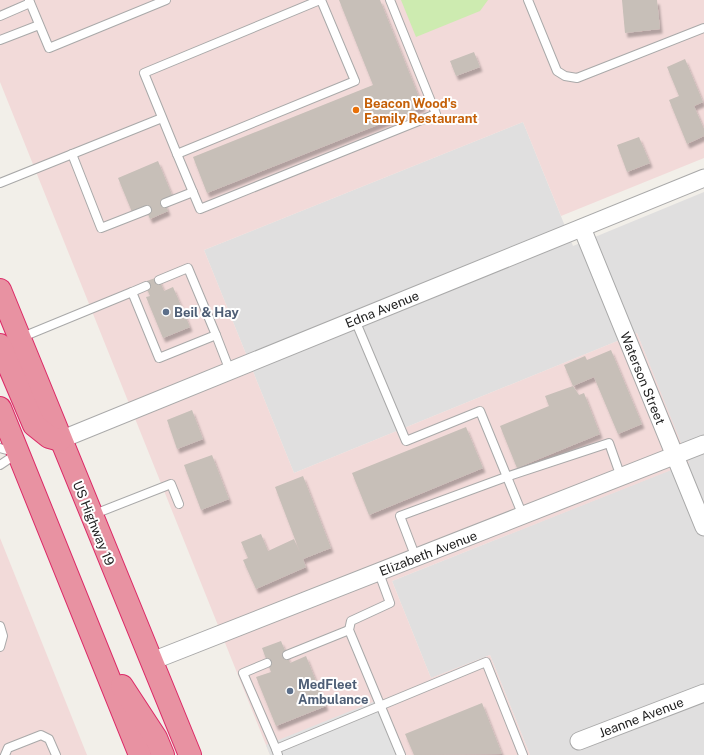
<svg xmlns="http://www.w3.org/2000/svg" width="704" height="755" font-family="'Public Sans',sans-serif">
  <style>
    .residential { fill: #e0dfdf }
    .commercial { fill: #f2dad9 }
    .grass { fill: #cdebb0 }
    .parking { fill: #e2e2e2 }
    .building { fill: #c7bfb8; filter: url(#shadow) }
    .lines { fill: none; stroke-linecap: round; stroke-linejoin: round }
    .lane-casing { stroke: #a9a9a9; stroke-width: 10 }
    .street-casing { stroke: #a9a9a9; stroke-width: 19 }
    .highway-casing { stroke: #dc2a67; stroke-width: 24 }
    .lane { stroke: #fff; stroke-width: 8 }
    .street { stroke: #fff; stroke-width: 17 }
    .highway { stroke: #e892a2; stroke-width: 22 }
    .food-dot { fill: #e8710a; stroke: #fff; stroke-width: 1.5 }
    .service-dot { fill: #5c6f8a; stroke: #fff; stroke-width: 1.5 }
    .labels { text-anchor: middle; stroke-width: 4; stroke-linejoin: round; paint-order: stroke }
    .food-label { font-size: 13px; font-weight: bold; fill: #c56008; stroke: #fff; text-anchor: start }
    .street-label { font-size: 13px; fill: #222; stroke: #fff }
    .service-label { font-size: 13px; font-weight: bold; fill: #4e5e75; stroke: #fff; text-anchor: start }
  </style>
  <defs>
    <filter id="shadow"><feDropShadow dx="2.5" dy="4.5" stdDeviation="1" flood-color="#0004"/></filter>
  </defs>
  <rect width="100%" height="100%" fill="#f2efe9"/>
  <polygon class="residential" points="523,122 573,246 704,192 704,755 530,755 490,655 431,678 392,581 688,463 637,333 294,473 204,250"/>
  <g class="commercial">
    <polygon points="0,0 704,0 704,158 561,216 523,122 204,250 294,473 637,333 689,463 392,581 431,678 490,655 530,755 270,755 0,82"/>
    <polygon points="0,538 87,755 0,755"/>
  </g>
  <polygon class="grass" points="401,0 488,0 480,11 416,37"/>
  <polygon class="parking" points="378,700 401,755 270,755 266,745"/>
  <g class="building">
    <polygon points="339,0 380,0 423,107 207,193 193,157 373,85"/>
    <polygon points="622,0 657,0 660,29 625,33"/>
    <polygon points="474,52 480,67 456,76 450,61"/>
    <polygon points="685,59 703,102 694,106 704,129 704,136 687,144 669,100 679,96 667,67"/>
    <polygon points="639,137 650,163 627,172 617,145"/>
    <polygon points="158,161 172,195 163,199 168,211 150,219 145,207 132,212 118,178"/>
    <polygon points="158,277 164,291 173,287 190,327 163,338 146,297 150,296 144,282"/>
    <polygon points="611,350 642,424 618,434 594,377 573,386 564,365 585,356 587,360"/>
    <polygon points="573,386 579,395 584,393 600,434 517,468 500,426 549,406 545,396"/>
    <polygon points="192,410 203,439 177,449 167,420"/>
    <polygon points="466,427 483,468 369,515 352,473"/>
    <polygon points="212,455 229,499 201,510 184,465"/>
    <polygon points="303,476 331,548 303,559 306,567 256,589 243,560 248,558 241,542 261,534 268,551 294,539 301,555 275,487"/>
    <polygon points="281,641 290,663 306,656 326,706 276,726 256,677 271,672 262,648"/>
    <polygon points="482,703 502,754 414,755 405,734"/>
  </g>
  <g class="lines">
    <g class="lane-casing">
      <g id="lane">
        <polyline points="29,0 49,48 166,0"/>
        <polyline points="320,0 144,73 177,154 355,81 321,0"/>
        <polyline points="528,0 557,71 565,76 577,78 704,28"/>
        <polyline points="0,16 30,3"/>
        <polyline points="0,40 39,25"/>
        <polyline points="72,154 101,228 147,210"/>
        <polyline points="177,154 200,209 436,114 390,0"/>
        <polyline points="0,183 162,118"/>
        <polyline points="165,203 193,192"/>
        <polyline points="132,292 146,286"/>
        <polyline points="355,320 406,441 480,411 523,516"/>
        <polyline points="216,335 230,371"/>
        <polyline points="20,338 132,292 159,358 216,335 188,268 159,280"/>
        <polyline points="0,448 18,453 0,465"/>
        <polyline points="92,515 171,484 179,504"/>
        <polyline points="416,558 400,516 506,477 609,443 621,477"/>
        <polyline points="379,573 390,603 351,621 349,630 401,755"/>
        <polyline points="0,626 3,636 0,647"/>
        <polyline points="287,655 349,630"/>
        <polyline points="267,663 243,673 276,749"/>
        <polyline points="5,755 8,748 41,735 49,739 56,755"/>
        <polyline points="278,755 276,749 486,662 523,755"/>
      </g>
    </g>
    <g class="street-casing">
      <g id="street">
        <polyline points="582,228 704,527"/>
        <polyline points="60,440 704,178"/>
        <polyline points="152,661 704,444"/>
        <polyline points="579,741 704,693"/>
      </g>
    </g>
    <g class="highway-casing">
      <g id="highway">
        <polyline points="0,290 190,755"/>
        <polyline points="0,345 34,425 49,437 60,440"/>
        <polyline points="0,408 140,755"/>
        <polyline points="122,686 156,738 163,755"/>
      </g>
    </g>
    <use href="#lane" class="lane"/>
    <use href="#street" class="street"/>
    <use href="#highway" class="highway"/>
  </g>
  <circle class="food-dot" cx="356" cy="110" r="4"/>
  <g class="service-dot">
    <circle cx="166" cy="312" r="4"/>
    <circle cx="290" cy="691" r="4"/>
  </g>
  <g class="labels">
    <g class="food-label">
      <text x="364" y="108">Beacon Wood's<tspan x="364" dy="15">Family Restaurant</tspan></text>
    </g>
    <g class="street-label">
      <text transform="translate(382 309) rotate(-22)" y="5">Edna Avenue</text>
      <text transform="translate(643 378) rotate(68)" y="5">Waterson Street</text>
      <text transform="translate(94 523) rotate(68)" y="5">US Highway 19</text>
      <text transform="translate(428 553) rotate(-21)" y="5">Elizabeth Avenue</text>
      <text transform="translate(641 717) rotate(-21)" y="5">Jeanne Avenue</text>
    </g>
    <g class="service-label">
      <text x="174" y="317">Beil &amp; Hay</text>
      <text x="298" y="689">MedFleet<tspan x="298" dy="15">Ambulance</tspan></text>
    </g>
  </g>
</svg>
